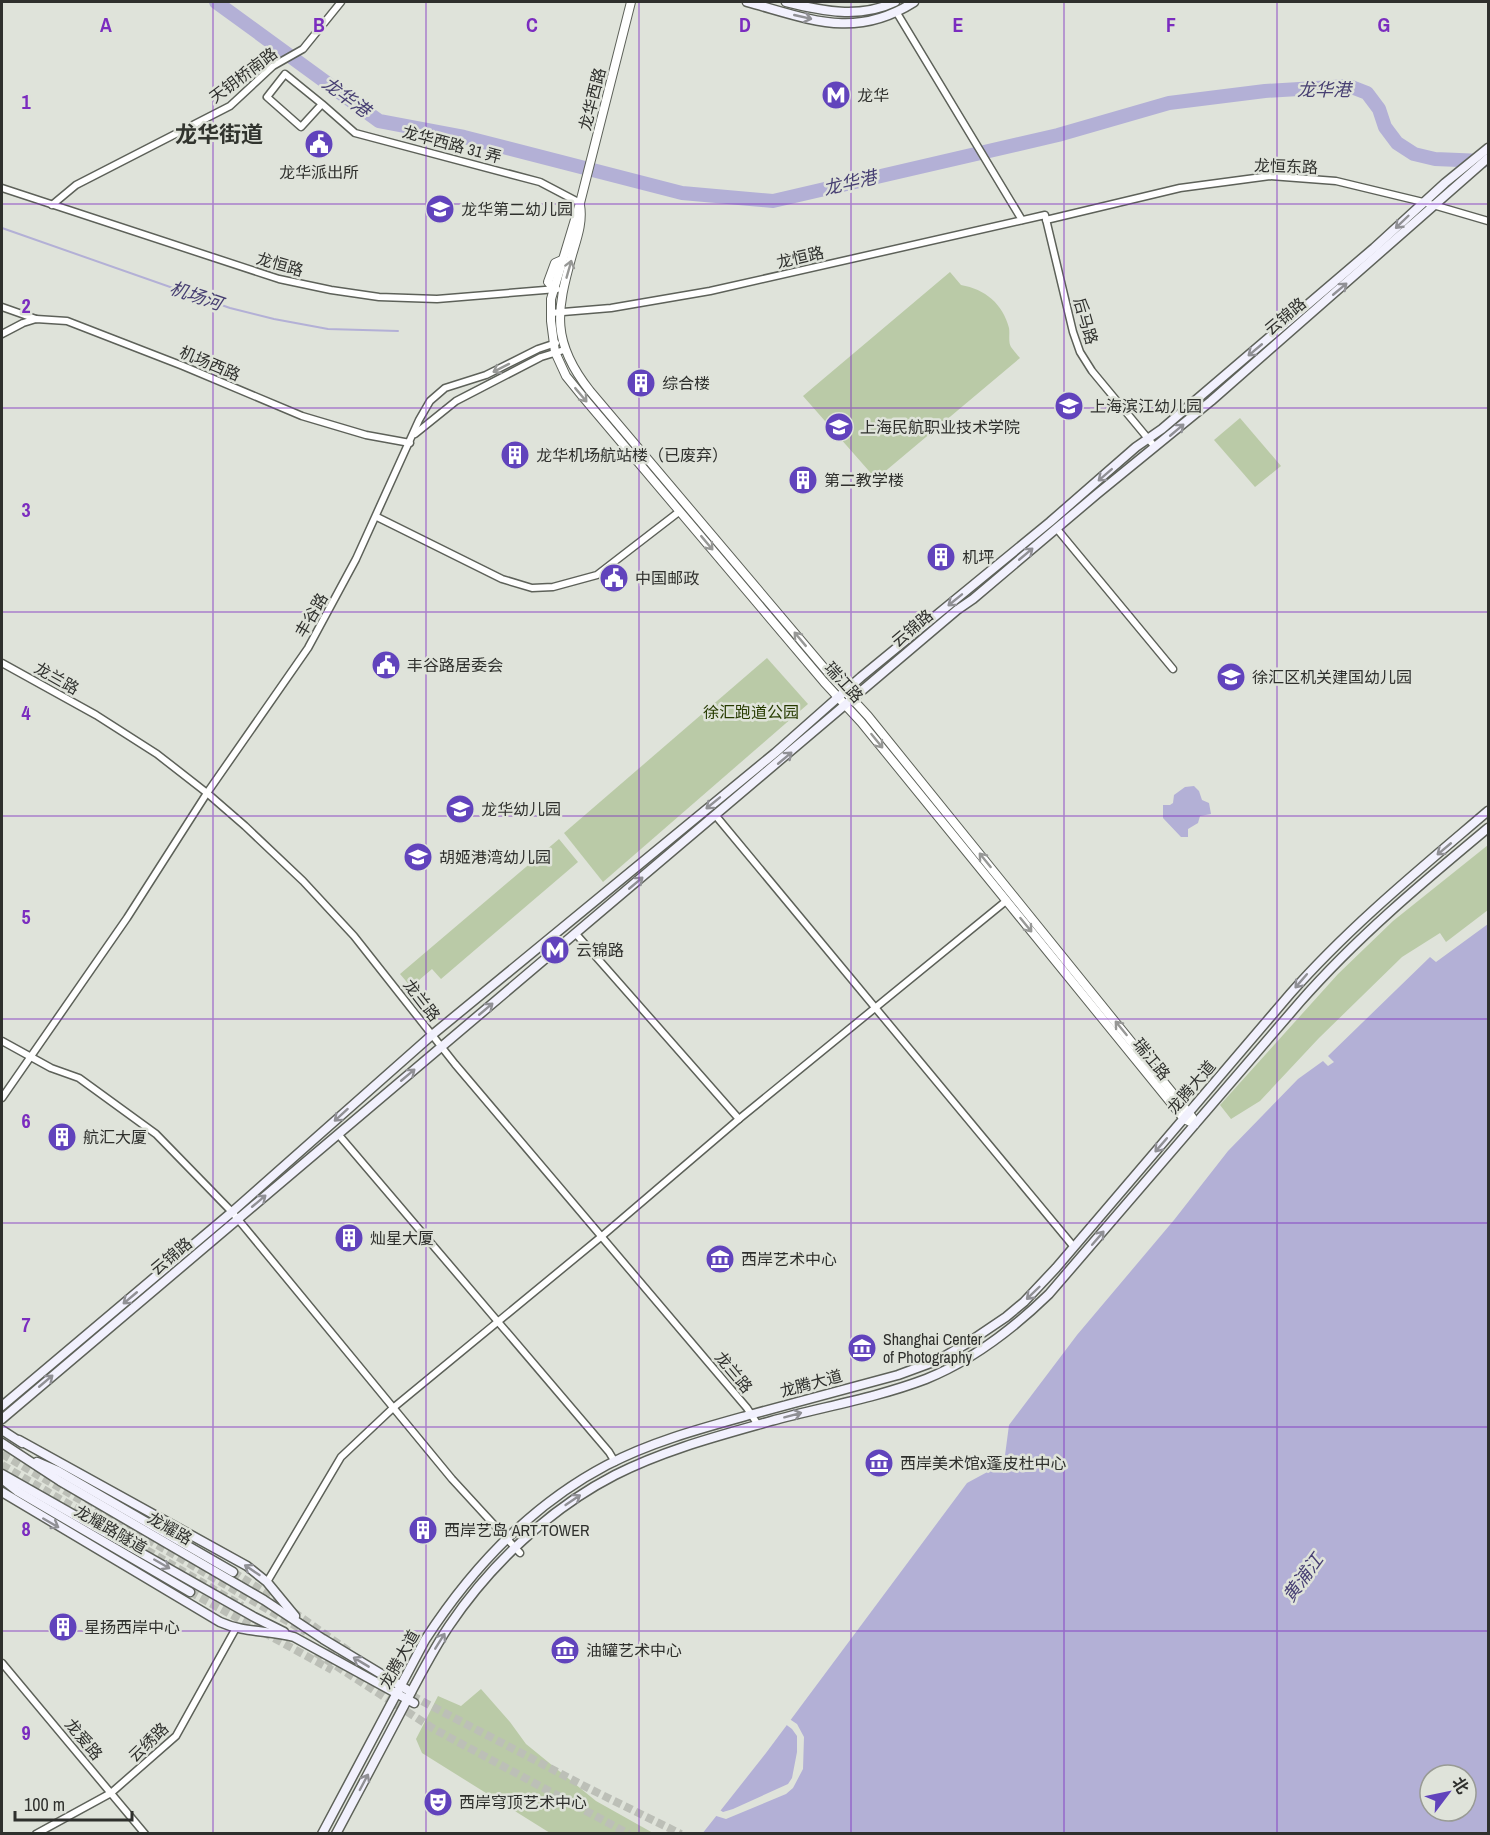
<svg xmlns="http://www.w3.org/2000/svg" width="1490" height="1835" font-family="'Archivo Narrow','Noto Sans SC',sans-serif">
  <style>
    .green { fill: #bacaa7 }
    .water { fill: #b3b0d6; fill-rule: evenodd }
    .pier { fill: #dfe3da }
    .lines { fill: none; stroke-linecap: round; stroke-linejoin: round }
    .stream { stroke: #b3b0d6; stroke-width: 2 }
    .river { stroke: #b3b0d6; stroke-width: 14 }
    .secondary-tunnel { stroke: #bcbfb7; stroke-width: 8; stroke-dasharray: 8 4; stroke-linecap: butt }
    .minor-casing { stroke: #5d6159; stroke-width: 9 }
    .tertiary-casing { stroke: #5d6159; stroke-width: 10 }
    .secondary-casing { stroke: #5d6159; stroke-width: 11 }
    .minor { stroke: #fff; stroke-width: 6 }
    .tertiary { stroke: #fff; stroke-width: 8 }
    .secondary { stroke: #f2f1fd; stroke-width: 8 }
    .oneway { stroke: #909095 }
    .oneway2 { stroke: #979896 }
    .grid { fill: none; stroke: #7b2cbf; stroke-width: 1.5; stroke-opacity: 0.55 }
    .labels { text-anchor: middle; stroke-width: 5; stroke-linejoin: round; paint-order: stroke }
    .street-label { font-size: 16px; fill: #2f302d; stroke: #dfe3da }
    .poi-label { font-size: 16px; fill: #2f302d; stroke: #dfe3da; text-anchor: start }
    .park-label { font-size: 16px; fill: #273b00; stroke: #dfe3da }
    .water-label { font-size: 18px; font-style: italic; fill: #473f72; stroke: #dfe3da }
    .district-label { font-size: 22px; font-weight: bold; fill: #31342e; stroke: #dfe3da }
    .grid-label { font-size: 20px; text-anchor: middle; font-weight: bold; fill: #7b2cbf; stroke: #dfe3da; stroke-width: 5; stroke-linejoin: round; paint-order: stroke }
  </style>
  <rect width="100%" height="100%" fill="#dfe3da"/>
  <g class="green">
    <path d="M950 272 961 285C985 289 1003 304 1009 328 1010 334 1008 342 1011 347 1014 351 1017 355 1020 358L876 479 803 396Z"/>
    <polygon points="1240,418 1281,466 1255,487 1214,440"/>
    <polygon points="767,658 808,704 603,882 564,833"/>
    <polygon points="559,839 578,862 441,979 432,969 411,987 400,974"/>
    <polygon points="1488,845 1488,910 1446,942 1440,933 1402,957 1319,1038 1260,1101 1231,1119 1220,1105 1338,974 1393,921"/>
    <polygon points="481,1689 510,1722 526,1744 596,1801 653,1833 550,1833 422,1753 416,1739 438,1696 461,1706"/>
  </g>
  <g class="water">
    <polygon points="1194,786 1199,791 1202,800 1209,803 1211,814 1200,816 1198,823 1188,829 1188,837 1181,837 1163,818 1163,805 1170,805 1173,803 1174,795 1185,787"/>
    <path d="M1488 924V1833L702 1834 766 1753 967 1483 1004 1463 1009 1425 1077 1335 1174 1220 1228 1151 1298 1079 1323 1061 1328 1066 1334 1062 1328 1056 1430 957 1436 962ZM1430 1775H1466V1811H1430Z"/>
  </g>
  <polygon class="pier" points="788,1718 797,1724 804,1737 803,1769 793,1788 786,1794 726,1819 713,1815 718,1809 723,1812 733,1809 788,1784 792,1778 797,1752 797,1736 792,1729 784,1723"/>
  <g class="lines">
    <polyline class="stream" points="2,228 230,308 274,319 328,329 398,331"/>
    <polyline class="river" points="216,2 379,121 464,137 682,193 773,201 1058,135 1169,103 1265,91 1349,86 1367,93 1379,109 1385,127 1397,143 1414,154 1435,159 1483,161"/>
    <g class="secondary-tunnel">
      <polyline points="2,1454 306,1632"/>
      <polyline points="2,1465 242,1606"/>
      <polyline points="233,1572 271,1596 350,1652"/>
      <polyline points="190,1592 332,1670"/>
      <polyline points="329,1647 376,1677 590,1789 681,1834"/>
      <polyline points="316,1653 434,1729 629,1834"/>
    </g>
    <g class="minor-casing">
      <g id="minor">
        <polyline points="897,13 1022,220"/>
        <polyline points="322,104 285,74 267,97 301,127 322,104 355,133 540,182 580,203"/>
        <polyline points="2,188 279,279 331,290 379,297 437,299 557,289"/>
        <polyline points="52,205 76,185 230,106 273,66 303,49 341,2"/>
        <polyline points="1046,220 1180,188 1270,176 1336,181 1423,202 1488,221"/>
        <polyline points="2,307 36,319"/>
        <polyline points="551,313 611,308 710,291 1045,215 1073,332 1080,352 1092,371 1155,447"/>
        <polyline points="2,334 23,323 36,319 67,321 183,366 302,416 366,435 410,443"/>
        <polyline points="415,434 456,401 541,357 564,350"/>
        <polyline points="377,517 502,579 532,588 553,587 597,575 680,511"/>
        <polyline points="1057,529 1173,669"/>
        <polyline points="2,663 96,715 157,754 207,793 245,826 303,881 354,936 455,1064 747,1408 758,1425"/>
        <polyline points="716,816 1074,1247"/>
        <polyline points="576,934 739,1119"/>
        <polyline points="2,1041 51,1068 79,1078 156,1134 232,1212 452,1479 520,1553"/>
        <polyline points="2,1098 127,918 207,793 308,648 356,559 419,420 430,401 445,388 486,375 538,349 556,343"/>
        <polyline points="338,1134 609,1452 615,1462"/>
        <polyline points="267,1582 341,1457 393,1408 602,1236 739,1119 1006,901"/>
        <polyline points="2,1663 145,1834"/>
        <polyline points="36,1834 111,1793 176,1736 236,1628"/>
      </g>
    </g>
    <g class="tertiary-casing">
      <g id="tertiary">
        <polyline points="631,2 580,203 551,299 551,321 555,352 566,376 583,397 824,682 861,722 1184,1119 1195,1124"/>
        <path d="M580 205C583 222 577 238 572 255 556 312 551 342 590 391L831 676 868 716 1192 1117"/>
        <polyline points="554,289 548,282 555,263 562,260"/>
      </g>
    </g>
    <g class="secondary-casing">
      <g id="secondary">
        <path d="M747 2C810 19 854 40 914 2"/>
        <path d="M786 2C822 11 860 19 895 2"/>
        <polyline points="2,1406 232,1212 432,1035 775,753 861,677 1050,522 1136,447 1162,429 1374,248 1445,183 1488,148"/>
        <polyline points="2,1419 957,610 973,599 1097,494 1211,401 1488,158"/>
        <polyline points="2,1430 22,1443"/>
        <polyline points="19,1440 247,1566 267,1582 295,1616"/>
        <polyline points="2,1443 60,1481 264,1600 323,1639 411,1692"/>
        <polyline points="37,1462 58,1471 233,1572"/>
        <polyline points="2,1474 254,1617 284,1632"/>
        <polyline points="2,1479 17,1491 190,1592"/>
        <path d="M2 1492 220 1622C244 1633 269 1630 294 1637L414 1703"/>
        <path d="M322 1834 425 1640C471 1569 531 1505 607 1465 653 1441 703 1428 753 1414 801 1401 849 1388 898 1375L936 1361 966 1344 1006 1317 1024 1302 1056 1268 1290 994C1350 926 1420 869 1488 811"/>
        <path d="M336 1834C356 1796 376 1759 396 1721 413 1689 429 1656 449 1626 490 1565 549 1509 615 1475 664 1450 718 1436 771 1421 822 1407 876 1398 926 1379 973 1360 1013 1329 1049 1294L1300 1002C1357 937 1422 883 1488 828"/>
      </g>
    </g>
    <use href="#minor" class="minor"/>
    <use href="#tertiary" class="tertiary"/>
    <use href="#secondary" class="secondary"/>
  </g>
  <defs><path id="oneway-shaft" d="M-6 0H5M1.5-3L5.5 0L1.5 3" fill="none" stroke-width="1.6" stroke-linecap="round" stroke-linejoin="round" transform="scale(1.5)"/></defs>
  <g class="oneway">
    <use href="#oneway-shaft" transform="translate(803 17) rotate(13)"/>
    <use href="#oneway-shaft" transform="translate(1402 222) rotate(136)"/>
    <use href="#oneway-shaft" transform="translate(1340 289) rotate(-40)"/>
    <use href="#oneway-shaft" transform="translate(1255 350) rotate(140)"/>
    <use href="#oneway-shaft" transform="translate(1177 430) rotate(-40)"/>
    <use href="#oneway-shaft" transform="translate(1105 475) rotate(139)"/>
    <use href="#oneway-shaft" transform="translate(1026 554) rotate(-40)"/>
    <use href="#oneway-shaft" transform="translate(955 600) rotate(141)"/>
    <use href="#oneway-shaft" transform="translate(785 758) rotate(-40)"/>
    <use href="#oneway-shaft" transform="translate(713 803) rotate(141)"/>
    <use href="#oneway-shaft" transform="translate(1444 849) rotate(140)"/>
    <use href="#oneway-shaft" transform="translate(636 883) rotate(-40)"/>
    <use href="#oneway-shaft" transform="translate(1301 981) rotate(131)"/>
    <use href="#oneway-shaft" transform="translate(486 1009) rotate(-40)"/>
    <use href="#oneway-shaft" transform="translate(408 1075) rotate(-40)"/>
    <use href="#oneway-shaft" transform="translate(341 1115) rotate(138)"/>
    <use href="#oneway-shaft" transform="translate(1161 1145) rotate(131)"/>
    <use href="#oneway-shaft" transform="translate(259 1201) rotate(-40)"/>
    <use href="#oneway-shaft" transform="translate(1098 1238) rotate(-49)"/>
    <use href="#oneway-shaft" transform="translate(1033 1293) rotate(136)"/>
    <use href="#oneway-shaft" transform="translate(130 1298) rotate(140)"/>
    <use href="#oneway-shaft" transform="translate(46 1381) rotate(-40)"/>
    <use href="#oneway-shaft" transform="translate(793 1415) rotate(-15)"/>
    <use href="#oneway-shaft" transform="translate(573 1500) rotate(-34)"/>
    <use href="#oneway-shaft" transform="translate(51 1523) rotate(30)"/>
    <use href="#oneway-shaft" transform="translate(162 1564) rotate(30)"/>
    <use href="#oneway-shaft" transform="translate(252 1570) rotate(-146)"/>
    <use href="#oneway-shaft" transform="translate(440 1641) rotate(-58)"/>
    <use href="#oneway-shaft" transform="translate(361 1662) rotate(-149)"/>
    <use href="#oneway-shaft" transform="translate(364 1782) rotate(-62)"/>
  </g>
  <g class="oneway2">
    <use href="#oneway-shaft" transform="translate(569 269) rotate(-74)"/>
    <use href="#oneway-shaft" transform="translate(501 368) rotate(153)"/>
    <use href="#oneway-shaft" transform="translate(581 395) rotate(50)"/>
    <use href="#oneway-shaft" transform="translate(707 543) rotate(50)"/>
    <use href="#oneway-shaft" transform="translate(800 639) rotate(-130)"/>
    <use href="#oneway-shaft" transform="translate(877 741) rotate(51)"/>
    <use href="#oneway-shaft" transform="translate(985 860) rotate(-129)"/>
    <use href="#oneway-shaft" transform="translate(1026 925) rotate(51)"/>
    <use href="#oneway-shaft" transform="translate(1121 1028) rotate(-129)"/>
  </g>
  <path class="grid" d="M213 2V1834M426 2V1834M639 2V1834M851 2V1834M1064 2V1834M1277 2V1834M2 204H1488M2 408H1488M2 612H1488M2 816H1488M2 1019H1488M2 1223H1488M2 1427H1488M2 1631H1488"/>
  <defs>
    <g id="metro-disc" transform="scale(1.5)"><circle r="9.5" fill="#6143bc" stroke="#dfe3da"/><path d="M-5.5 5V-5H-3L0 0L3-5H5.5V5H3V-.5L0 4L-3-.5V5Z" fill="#fff"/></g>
    <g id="civic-disc" transform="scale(1.5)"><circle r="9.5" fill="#6143bc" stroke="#dfe3da"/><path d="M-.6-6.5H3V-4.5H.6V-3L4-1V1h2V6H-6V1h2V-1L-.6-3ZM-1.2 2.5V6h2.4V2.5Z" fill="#fff"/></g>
    <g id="school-disc" transform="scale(1.5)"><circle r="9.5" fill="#6143bc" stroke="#dfe3da"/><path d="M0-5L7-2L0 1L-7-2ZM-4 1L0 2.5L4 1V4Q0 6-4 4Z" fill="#fff"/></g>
    <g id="building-disc" transform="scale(1.5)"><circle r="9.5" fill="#6143bc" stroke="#dfe3da"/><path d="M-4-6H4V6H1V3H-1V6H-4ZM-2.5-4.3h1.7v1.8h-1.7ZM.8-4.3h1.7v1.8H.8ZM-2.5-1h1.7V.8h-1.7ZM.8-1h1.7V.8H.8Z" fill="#fff"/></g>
    <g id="university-disc" transform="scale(1.5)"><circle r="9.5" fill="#6143bc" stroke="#dfe3da"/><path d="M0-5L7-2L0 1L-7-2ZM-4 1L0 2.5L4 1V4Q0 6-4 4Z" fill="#fff"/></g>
    <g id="museum-disc" transform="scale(1.5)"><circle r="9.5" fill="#6143bc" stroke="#dfe3da"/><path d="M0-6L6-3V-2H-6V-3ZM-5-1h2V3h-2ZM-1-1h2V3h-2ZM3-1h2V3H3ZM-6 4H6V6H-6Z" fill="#fff"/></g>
    <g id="theatre-disc" transform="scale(1.5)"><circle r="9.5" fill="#6143bc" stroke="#dfe3da"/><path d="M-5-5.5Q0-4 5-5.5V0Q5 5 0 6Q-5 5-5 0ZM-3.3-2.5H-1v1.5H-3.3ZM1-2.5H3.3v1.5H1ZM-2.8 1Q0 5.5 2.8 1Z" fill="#fff"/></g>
  </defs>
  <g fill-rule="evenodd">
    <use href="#metro-disc" x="836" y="95"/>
    <use href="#civic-disc" x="319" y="144"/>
    <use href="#school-disc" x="440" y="209"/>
    <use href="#building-disc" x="641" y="383"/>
    <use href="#school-disc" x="1069" y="406"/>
    <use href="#university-disc" x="839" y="427"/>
    <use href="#building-disc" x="515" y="455"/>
    <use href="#building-disc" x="803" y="480"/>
    <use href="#building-disc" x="941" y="557"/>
    <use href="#civic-disc" x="614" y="578"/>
    <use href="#civic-disc" x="386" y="665"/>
    <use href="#school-disc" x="1231" y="677"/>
    <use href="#school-disc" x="460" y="809"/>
    <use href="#school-disc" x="418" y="857"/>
    <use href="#metro-disc" x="555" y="950"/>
    <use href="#building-disc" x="62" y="1137"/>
    <use href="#building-disc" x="349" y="1238"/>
    <use href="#museum-disc" x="720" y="1259"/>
    <use href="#museum-disc" x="862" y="1348"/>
    <use href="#museum-disc" x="879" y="1463"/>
    <use href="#building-disc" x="423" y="1530"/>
    <use href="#building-disc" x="63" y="1627"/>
    <use href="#museum-disc" x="565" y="1650"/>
    <use href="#theatre-disc" x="438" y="1802"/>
  </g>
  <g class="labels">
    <g class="street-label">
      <text transform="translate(243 75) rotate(-37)" y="6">天钥桥南路</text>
      <text transform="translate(592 99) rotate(-76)" y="6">龙华西路</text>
      <text transform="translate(452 144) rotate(15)" y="6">龙华西路 31 弄</text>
      <text transform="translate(1286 166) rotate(2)" y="6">龙恒东路</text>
      <text transform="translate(800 257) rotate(-13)" y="6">龙恒路</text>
      <text transform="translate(280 264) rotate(16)" y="6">龙恒路</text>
      <text transform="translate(1285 316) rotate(-40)" y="6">云锦路</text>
      <text transform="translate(1086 321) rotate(74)" y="6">后马路</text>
      <text transform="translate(210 363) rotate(23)" y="6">机场西路</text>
      <text transform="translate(311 615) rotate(-60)" y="6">丰谷路</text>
      <text transform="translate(912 628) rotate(-40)" y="6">云锦路</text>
      <text transform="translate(57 678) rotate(29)" y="6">龙兰路</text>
      <text transform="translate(844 682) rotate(48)" y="6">瑞江路</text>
      <text transform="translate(422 1000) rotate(52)" y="6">龙兰路</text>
      <text transform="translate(1152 1059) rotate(51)" y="6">瑞江路</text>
      <text transform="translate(1191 1087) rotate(-49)" y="6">龙腾大道</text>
      <text transform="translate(171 1256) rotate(-40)" y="6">云锦路</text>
      <text transform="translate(734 1372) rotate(50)" y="6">龙兰路</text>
      <text transform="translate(811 1383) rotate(-15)" y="6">龙腾大道</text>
      <text transform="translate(170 1528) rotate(30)" y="6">龙耀路</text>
      <text transform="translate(111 1529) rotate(30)" y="6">龙耀路隧道</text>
      <text transform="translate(399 1659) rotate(-61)" y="6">龙腾大道</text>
      <text transform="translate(84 1739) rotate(50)" y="6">龙爱路</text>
      <text transform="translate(148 1742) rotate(-44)" y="6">云绣路</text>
    </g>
    <g class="poi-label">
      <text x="857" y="101">龙华</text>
      <text x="319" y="178" text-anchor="middle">龙华派出所</text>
      <text x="461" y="215">龙华第二幼儿园</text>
      <text x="662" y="389">综合楼</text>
      <text x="1090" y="412">上海滨江幼儿园</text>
      <text x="860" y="433">上海民航职业技术学院</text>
      <text x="536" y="461">龙华机场航站楼（已废弃）</text>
      <text x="824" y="486">第二教学楼</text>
      <text x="962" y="563">机坪</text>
      <text x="635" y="584">中国邮政</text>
      <text x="407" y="671">丰谷路居委会</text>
      <text x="1252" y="683">徐汇区机关建国幼儿园</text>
      <text x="481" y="815">龙华幼儿园</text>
      <text x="439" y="863">胡姬港湾幼儿园</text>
      <text x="576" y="956">云锦路</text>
      <text x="83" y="1143">航汇大厦</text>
      <text x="370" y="1244">灿星大厦</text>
      <text x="741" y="1265">西岸艺术中心</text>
      <text x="883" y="1345">Shanghai Center<tspan x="883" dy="18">of Photography</tspan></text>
      <text x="900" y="1469">西岸美术馆x蓬皮杜中心</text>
      <text x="444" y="1536">西岸艺岛 ART TOWER</text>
      <text x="84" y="1633">星扬西岸中心</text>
      <text x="586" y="1656">油罐艺术中心</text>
      <text x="459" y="1808">西岸穹顶艺术中心</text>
    </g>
    <g class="park-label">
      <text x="751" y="718">徐汇跑道公园</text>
    </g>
    <g class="water-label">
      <text x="1324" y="96">龙华港</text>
      <text transform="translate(346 97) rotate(36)" y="6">龙华港</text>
      <text transform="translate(850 183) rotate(-13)" y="6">龙华港</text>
      <text transform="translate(196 296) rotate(19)" y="6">机场河</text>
      <text transform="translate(1303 1578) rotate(-54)" y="6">黄浦江</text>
    </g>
    <g class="district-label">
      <text x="219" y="142">龙华街道</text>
    </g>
  </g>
  <g class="grid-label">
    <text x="106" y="32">A</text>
    <text x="319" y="32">B</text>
    <text x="532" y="32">C</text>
    <text x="745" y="32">D</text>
    <text x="958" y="32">E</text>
    <text x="1171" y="32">F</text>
    <text x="1384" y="32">G</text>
    <text x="26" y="109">1</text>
    <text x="26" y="313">2</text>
    <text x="26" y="517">3</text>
    <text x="26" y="720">4</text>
    <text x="26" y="924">5</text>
    <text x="26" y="1128">6</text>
    <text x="26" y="1332">7</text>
    <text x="26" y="1536">8</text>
    <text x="26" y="1740">9</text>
  </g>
  <rect width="1490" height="1835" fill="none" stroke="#2f302d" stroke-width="6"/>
  <g transform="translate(1448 1793) rotate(58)"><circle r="28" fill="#dfe3da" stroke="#999b95" stroke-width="1.5"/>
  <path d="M0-4.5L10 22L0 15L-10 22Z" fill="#6143bc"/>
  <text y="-9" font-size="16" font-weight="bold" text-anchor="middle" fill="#2f302d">北</text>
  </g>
  <path d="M15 1811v9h117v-9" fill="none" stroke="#2f302d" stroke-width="3"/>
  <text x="24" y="1811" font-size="18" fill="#2f302d" stroke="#dfe3da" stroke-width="4.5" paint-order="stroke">100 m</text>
</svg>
